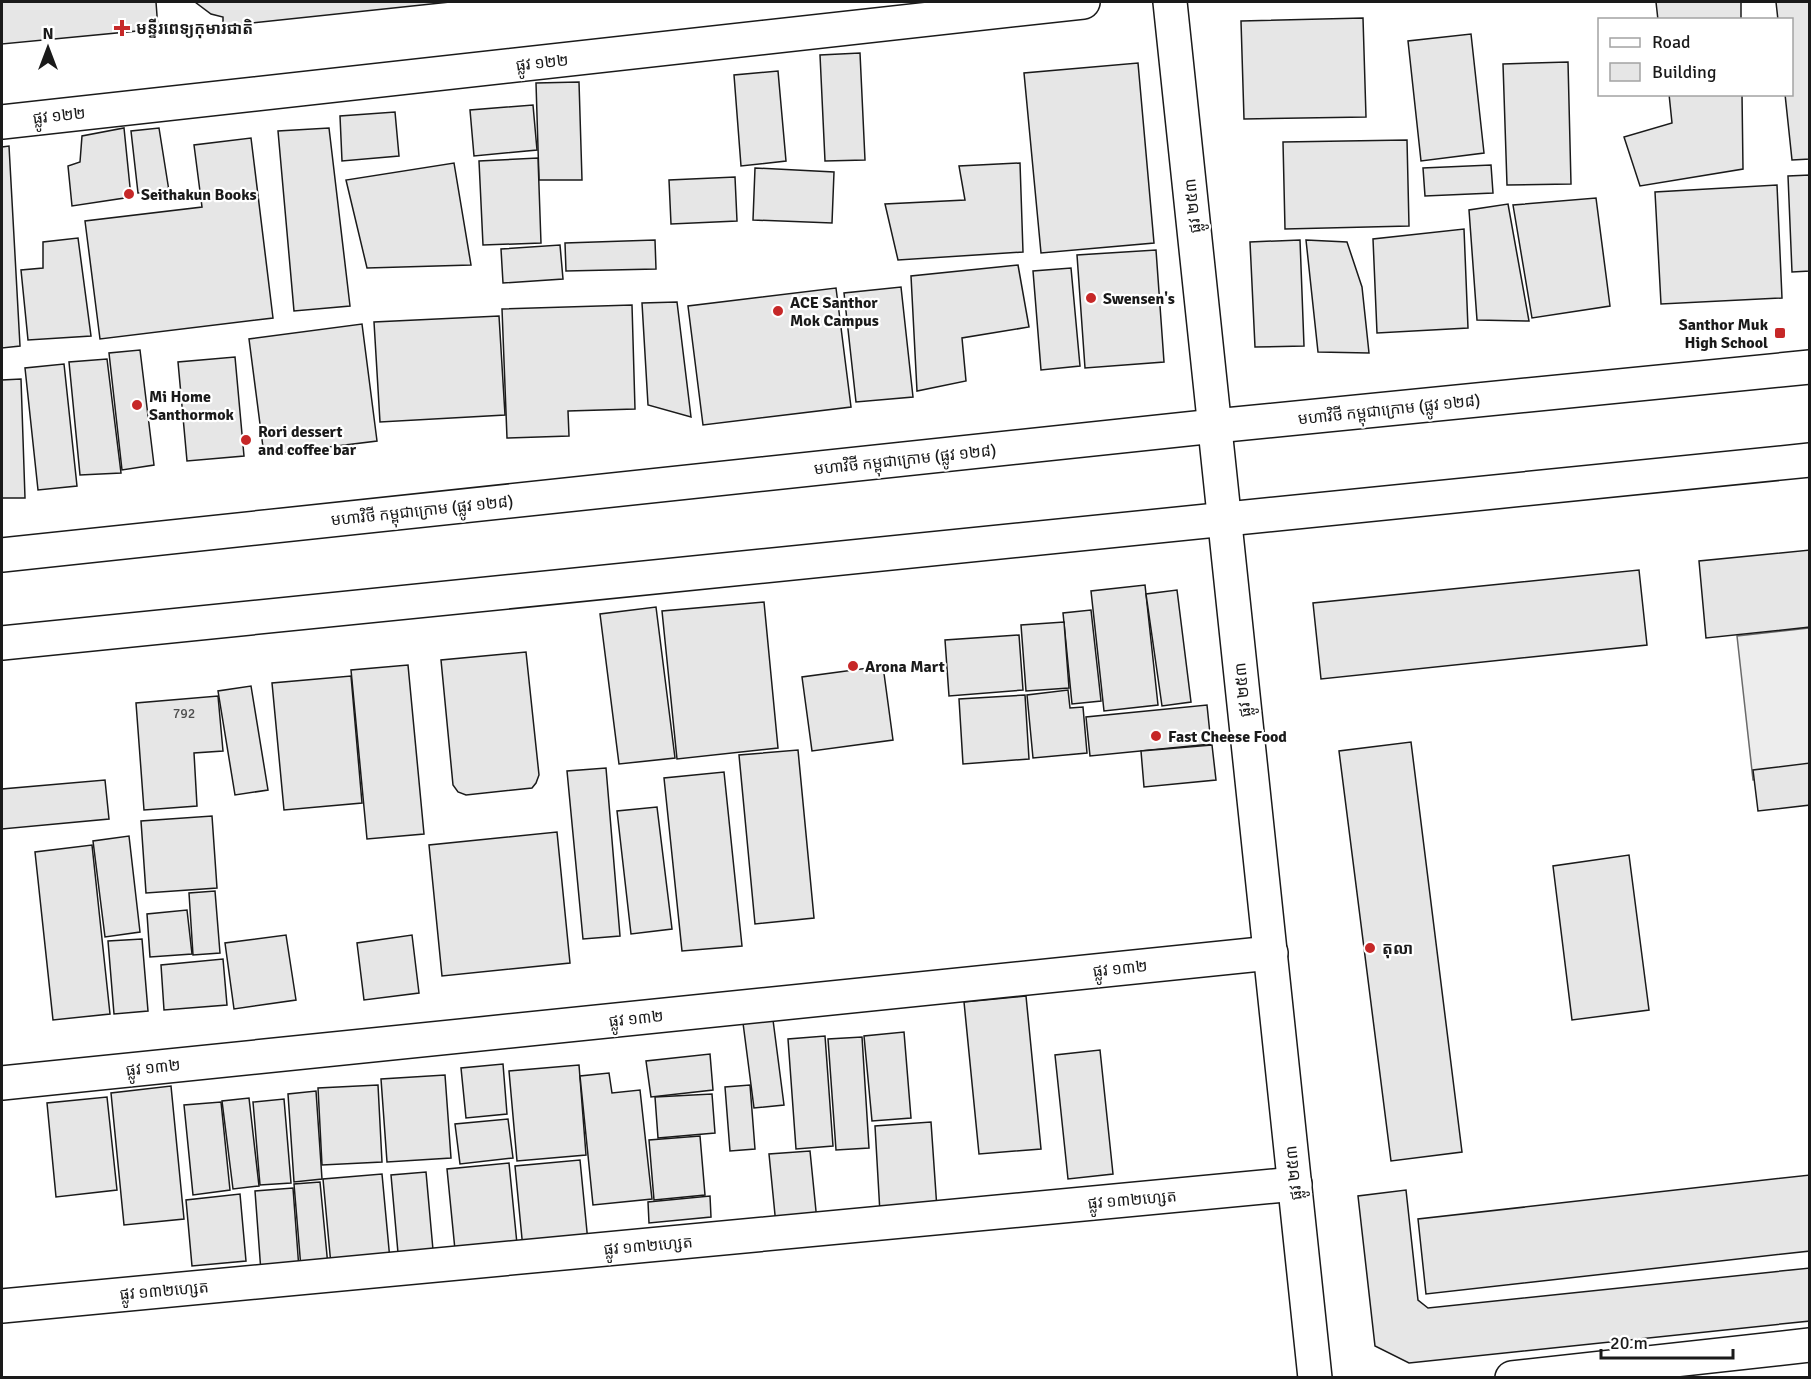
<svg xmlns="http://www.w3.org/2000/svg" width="1811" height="1379" font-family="Signika,'Noto Sans Khmer',sans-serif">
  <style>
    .built { fill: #ededed; stroke: #6a6a6a; stroke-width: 1.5 }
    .building { fill: #e6e6e6; stroke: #1a1a1a; stroke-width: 1.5 }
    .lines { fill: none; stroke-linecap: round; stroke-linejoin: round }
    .street-casing { stroke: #1a1a1a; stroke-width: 36 }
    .secondary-casing { stroke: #1a1a1a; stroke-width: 36 }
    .street { stroke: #fff; stroke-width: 33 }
    .secondary { stroke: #fff; stroke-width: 33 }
    .poi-dot { fill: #c62828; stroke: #fff; stroke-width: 2 }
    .labels { text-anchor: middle; stroke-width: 4.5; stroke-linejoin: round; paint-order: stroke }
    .number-label { font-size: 14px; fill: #4d4d4d }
    .poi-label { font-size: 16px; font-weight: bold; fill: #1a1a1a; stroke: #fff; text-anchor: start }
    .street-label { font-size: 16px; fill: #1a1a1a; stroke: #fff }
  </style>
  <rect width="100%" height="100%" fill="#fff"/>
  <polygon class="built" points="1809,628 1809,774 1753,780 1737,636"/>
  <g class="building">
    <polygon points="2,2 156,2 158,29 2,44"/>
    <polygon points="195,2 450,2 223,26 223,17 211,14"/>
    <polygon points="1656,2 1741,2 1741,20 1658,20"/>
    <polygon points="1776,2 1810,2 1810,159 1792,160 1785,94 1792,94 1792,20 1778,20"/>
    <polygon points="1363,18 1366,117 1244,119 1241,21"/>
    <polygon points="1471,34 1484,153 1421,161 1408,41"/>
    <polygon points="860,53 865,160 825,161 820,55"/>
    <polygon points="1568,62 1571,184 1507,185 1503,64"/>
    <polygon points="1138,63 1154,243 1041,253 1024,73"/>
    <polygon points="778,71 786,161 741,166 734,75"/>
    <polygon points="579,82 582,180 539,180 536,83"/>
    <polygon points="1669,94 1742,94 1743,169 1640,186 1624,137 1672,123"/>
    <polygon points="533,105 537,150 474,156 470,110"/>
    <polygon points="395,112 399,156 342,161 340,116"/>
    <polygon points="124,128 131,197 72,206 68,166 80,162 82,136"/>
    <polygon points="159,128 169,191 138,193 131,131"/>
    <polygon points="329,128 350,306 294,311 278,131"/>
    <polygon points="251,138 273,318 100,339 85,221 202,207 194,145"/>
    <polygon points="1407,140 1409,226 1285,229 1283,142"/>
    <polygon points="9,146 20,346 2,348 2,147"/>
    <polygon points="538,158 541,243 483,245 479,161"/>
    <polygon points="454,163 471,265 367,268 346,180"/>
    <polygon points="1020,163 1023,252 898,260 885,204 965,200 959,166"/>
    <polygon points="1491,165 1493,193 1425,196 1423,168"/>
    <polygon points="755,168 834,172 832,223 753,220"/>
    <polygon points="1810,175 1810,271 1792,272 1788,176"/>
    <polygon points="735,177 737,221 671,224 669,180"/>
    <polygon points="1777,185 1782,298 1661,304 1655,192"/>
    <polygon points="1596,198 1610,306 1532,318 1513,205"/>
    <polygon points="1508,204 1529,321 1477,320 1469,210"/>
    <polygon points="1464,229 1468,328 1377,333 1373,239"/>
    <polygon points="78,238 91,336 28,340 21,270 43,268 43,242"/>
    <polygon points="655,240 656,269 566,271 565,243"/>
    <polygon points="1300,240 1304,346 1255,347 1250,242"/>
    <polygon points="1306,240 1347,242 1362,287 1369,353 1318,352"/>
    <polygon points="560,245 563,279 503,283 501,249"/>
    <polygon points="1156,250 1164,362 1085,368 1077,255"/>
    <polygon points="1018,265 1029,327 962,338 966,381 917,391 911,276"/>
    <polygon points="1071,268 1080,366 1041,370 1033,271"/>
    <polygon points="901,287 913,397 856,402 844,293"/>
    <polygon points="836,288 851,407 703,425 688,306"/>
    <polygon points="677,302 691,417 648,405 642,303"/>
    <polygon points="632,305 635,409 568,411 569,436 507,438 502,309"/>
    <polygon points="499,316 505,415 380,422 374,322"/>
    <polygon points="362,324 377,441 264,455 249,339"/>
    <polygon points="140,350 154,465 122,470 109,353"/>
    <polygon points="235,357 244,456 187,461 178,362"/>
    <polygon points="107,359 121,473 80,475 69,362"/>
    <polygon points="64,364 77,486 38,490 25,368"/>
    <polygon points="21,379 25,498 2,498 2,380"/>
    <polygon points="1810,550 1810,627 1706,638 1699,561"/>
    <polygon points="1639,570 1647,645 1321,679 1313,603"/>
    <polygon points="1145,585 1158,705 1104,711 1091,591"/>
    <polygon points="1177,590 1191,702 1162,706 1146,594"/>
    <polygon points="764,602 778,748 677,759 662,611"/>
    <polygon points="656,607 675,758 619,764 600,614"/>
    <polygon points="1091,610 1101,701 1072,704 1063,613"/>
    <polygon points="1064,622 1069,688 1026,691 1021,625"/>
    <polygon points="1019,635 1023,690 949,696 945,640"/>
    <polygon points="526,652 539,775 536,783 532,788 466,795 458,792 453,785 441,660"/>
    <polygon points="408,665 424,834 367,839 351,670"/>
    <polygon points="883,666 893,740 812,751 802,677"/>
    <polygon points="351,676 362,803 284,810 272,683"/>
    <polygon points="251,686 268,790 235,795 218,691"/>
    <polygon points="1068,690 1070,708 1083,707 1087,753 1033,758 1027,695"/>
    <polygon points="1025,695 1029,759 963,764 959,699"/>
    <polygon points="218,696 223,751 194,753 197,806 144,810 136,703"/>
    <polygon points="1207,705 1211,744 1090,756 1086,717"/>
    <polygon points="1411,742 1462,1152 1391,1161 1339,751"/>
    <polygon points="1212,745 1216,780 1144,787 1141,751"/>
    <polygon points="798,750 814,918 755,924 739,755"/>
    <polygon points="1810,763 1810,805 1758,811 1753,770"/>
    <polygon points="606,768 620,936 583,939 567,771"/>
    <polygon points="724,772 742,946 682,951 664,778"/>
    <polygon points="105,780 109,819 2,829 2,789"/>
    <polygon points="657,807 672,929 631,934 617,811"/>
    <polygon points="212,816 217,888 146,893 141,821"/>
    <polygon points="557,832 570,963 442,976 429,845"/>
    <polygon points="129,836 140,932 105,937 93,841"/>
    <polygon points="92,845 110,1014 53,1020 35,852"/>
    <polygon points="1629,855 1649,1010 1572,1020 1553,866"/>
    <polygon points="215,891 220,953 193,955 189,893"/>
    <polygon points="187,910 192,954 150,957 147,914"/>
    <polygon points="286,935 296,1000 234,1009 225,943"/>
    <polygon points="412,935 419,993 364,1000 357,943"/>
    <polygon points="142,939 148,1011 114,1014 108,941"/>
    <polygon points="223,959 227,1005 164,1010 161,965"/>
    <polygon points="1026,996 1041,1149 979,1154 964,1002"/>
    <polygon points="773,1020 784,1105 754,1108 743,1023"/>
    <polygon points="904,1032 911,1118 872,1121 864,1036"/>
    <polygon points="825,1036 833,1146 796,1149 788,1039"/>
    <polygon points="862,1037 869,1148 836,1150 828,1039"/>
    <polygon points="1100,1050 1113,1174 1068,1179 1055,1055"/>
    <polygon points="710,1054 713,1090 651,1097 646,1061"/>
    <polygon points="503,1064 507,1114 466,1118 461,1068"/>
    <polygon points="579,1065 586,1155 517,1161 509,1071"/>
    <polygon points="609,1073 612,1093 640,1090 652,1199 593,1205 580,1076"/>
    <polygon points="445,1075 451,1158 387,1162 381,1079"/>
    <polygon points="378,1085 382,1162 322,1165 318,1088"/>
    <polygon points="750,1085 755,1149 730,1151 725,1087"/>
    <polygon points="171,1086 184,1219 124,1225 111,1093"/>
    <polygon points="316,1091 322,1179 294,1182 288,1094"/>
    <polygon points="712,1094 715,1133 658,1138 655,1097"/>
    <polygon points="107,1097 117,1190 56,1197 47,1103"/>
    <polygon points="249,1098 259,1186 233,1189 222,1101"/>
    <polygon points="284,1099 291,1183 260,1185 253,1102"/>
    <polygon points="221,1102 230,1190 193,1195 184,1105"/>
    <polygon points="508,1119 513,1158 460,1164 455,1124"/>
    <polygon points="931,1122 937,1209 880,1213 875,1126"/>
    <polygon points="700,1136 705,1195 654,1200 649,1140"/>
    <polygon points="810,1151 817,1221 776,1225 769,1154"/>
    <polygon points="580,1160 588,1242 523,1249 515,1166"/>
    <polygon points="509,1163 518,1254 456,1260 447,1169"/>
    <polygon points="426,1172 434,1261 399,1264 391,1175"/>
    <polygon points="382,1174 390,1260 331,1265 323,1179"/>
    <polygon points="1810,1175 1810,1251 1426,1294 1418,1219"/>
    <polygon points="320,1182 328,1266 301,1268 294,1184"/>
    <polygon points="293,1188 299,1269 261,1272 255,1191"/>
    <polygon points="1406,1190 1418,1300 1428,1308 1810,1268 1810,1321 1409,1363 1375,1346 1358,1196"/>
    <polygon points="240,1194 246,1261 192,1266 186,1200"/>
    <polygon points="710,1196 711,1217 649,1223 648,1202"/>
  </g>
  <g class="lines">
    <g class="street-casing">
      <g id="street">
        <polyline points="1170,2 1315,1378"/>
        <polyline points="2,122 1083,2"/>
        <polyline points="2,1083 1271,953"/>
        <polyline points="2,1306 1295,1184"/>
        <polyline points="1512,1378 1810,1345"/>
      </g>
    </g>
    <g class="secondary-casing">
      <g id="secondary">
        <polyline points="2,555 1215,426 1810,367"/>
        <polyline points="2,643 1810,460"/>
      </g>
    </g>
    <use href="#street" class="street"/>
    <use href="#secondary" class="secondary"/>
  </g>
  <g class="poi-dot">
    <path d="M119 19h6v6h6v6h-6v6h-6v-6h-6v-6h6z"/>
    <circle cx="129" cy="194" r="6"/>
    <circle cx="1091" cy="298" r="6"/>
    <circle cx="778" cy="311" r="6"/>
    <rect x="1774" y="327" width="12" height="12" rx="3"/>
    <circle cx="137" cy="405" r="6"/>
    <circle cx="246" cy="440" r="6"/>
    <circle cx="853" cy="666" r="6"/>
    <circle cx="1156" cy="736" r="6"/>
    <circle cx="1370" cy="948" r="6"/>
  </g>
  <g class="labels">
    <g class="number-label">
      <text x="184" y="718">792</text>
    </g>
    <g class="poi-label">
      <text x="136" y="34">មន្ទីរពេទ្យកុមារជាតិ</text>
      <text x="141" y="200">Seithakun Books</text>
      <text x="1103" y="304">Swensen's</text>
      <text x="790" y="308">ACE Santhor<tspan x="790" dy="18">Mok Campus</tspan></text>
      <text x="1768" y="330" text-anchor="end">Santhor Muk<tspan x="1768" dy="18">High School</tspan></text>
      <text x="149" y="402">Mi Home<tspan x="149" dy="18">Santhormok</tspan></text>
      <text x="258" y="437">Rori dessert<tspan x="258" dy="18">and coffee bar</tspan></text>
      <text x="865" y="672">Arona Mart</text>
      <text x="1168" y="742">Fast Cheese Food</text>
      <text x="1382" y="954">តុលា</text>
    </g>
    <g class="street-label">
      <text transform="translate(542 62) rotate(-6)" y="6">ផ្លូវ ១២២</text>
      <text transform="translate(59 115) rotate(-6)" y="6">ផ្លូវ ១២២</text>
      <text transform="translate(1192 206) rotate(-96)" y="6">ផ្លូវ ២៥៣</text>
      <text transform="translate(1389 409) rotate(-6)" y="6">មហាវិថី កម្ពុជាក្រោម (ផ្លូវ ១២៨)</text>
      <text transform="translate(905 459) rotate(-6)" y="6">មហាវិថី កម្ពុជាក្រោម (ផ្លូវ ១២៨)</text>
      <text transform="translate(422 510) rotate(-6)" y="6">មហាវិថី កម្ពុជាក្រោម (ផ្លូវ ១២៨)</text>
      <text transform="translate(1242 690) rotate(-96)" y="6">ផ្លូវ ២៥៣</text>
      <text transform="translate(1120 968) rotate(-6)" y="6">ផ្លូវ ១៣២</text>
      <text transform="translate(636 1018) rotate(-6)" y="6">ផ្លូវ ១៣២</text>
      <text transform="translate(153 1067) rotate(-6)" y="6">ផ្លូវ ១៣២</text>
      <text transform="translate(1293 1173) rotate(-96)" y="6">ផ្លូវ ២៥៣</text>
      <text transform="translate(1132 1199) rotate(-5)" y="6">ផ្លូវ ១៣២ហ្សេត</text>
      <text transform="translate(648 1245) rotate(-5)" y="6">ផ្លូវ ១៣២ហ្សេត</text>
      <text transform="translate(164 1290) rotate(-5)" y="6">ផ្លូវ ១៣២ហ្សេត</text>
    </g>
  </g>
  <rect width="1811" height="1379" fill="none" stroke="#1a1a1a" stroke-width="6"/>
  <rect x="1598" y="18" width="195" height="78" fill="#ffffff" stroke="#a3a3a3" stroke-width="1.5"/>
  <rect x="1610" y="38" width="30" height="9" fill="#ffffff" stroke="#a3a3a3" stroke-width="1.5"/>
  <text x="1652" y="48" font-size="18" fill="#1a1a1a">Road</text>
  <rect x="1610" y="63" width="30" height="18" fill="#e6e6e6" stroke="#a3a3a3" stroke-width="1.5"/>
  <text x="1652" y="78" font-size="18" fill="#1a1a1a">Building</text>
  <g transform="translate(48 48)" stroke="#ffffff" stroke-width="4.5" paint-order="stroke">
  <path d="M0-4.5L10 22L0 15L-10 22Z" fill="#1a1a1a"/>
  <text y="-9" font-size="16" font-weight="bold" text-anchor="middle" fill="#1a1a1a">N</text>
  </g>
  <path d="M1601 1349v9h132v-9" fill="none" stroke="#1a1a1a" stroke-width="3"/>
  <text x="1610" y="1349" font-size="18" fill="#1a1a1a" stroke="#ffffff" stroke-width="4.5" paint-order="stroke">20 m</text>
</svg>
